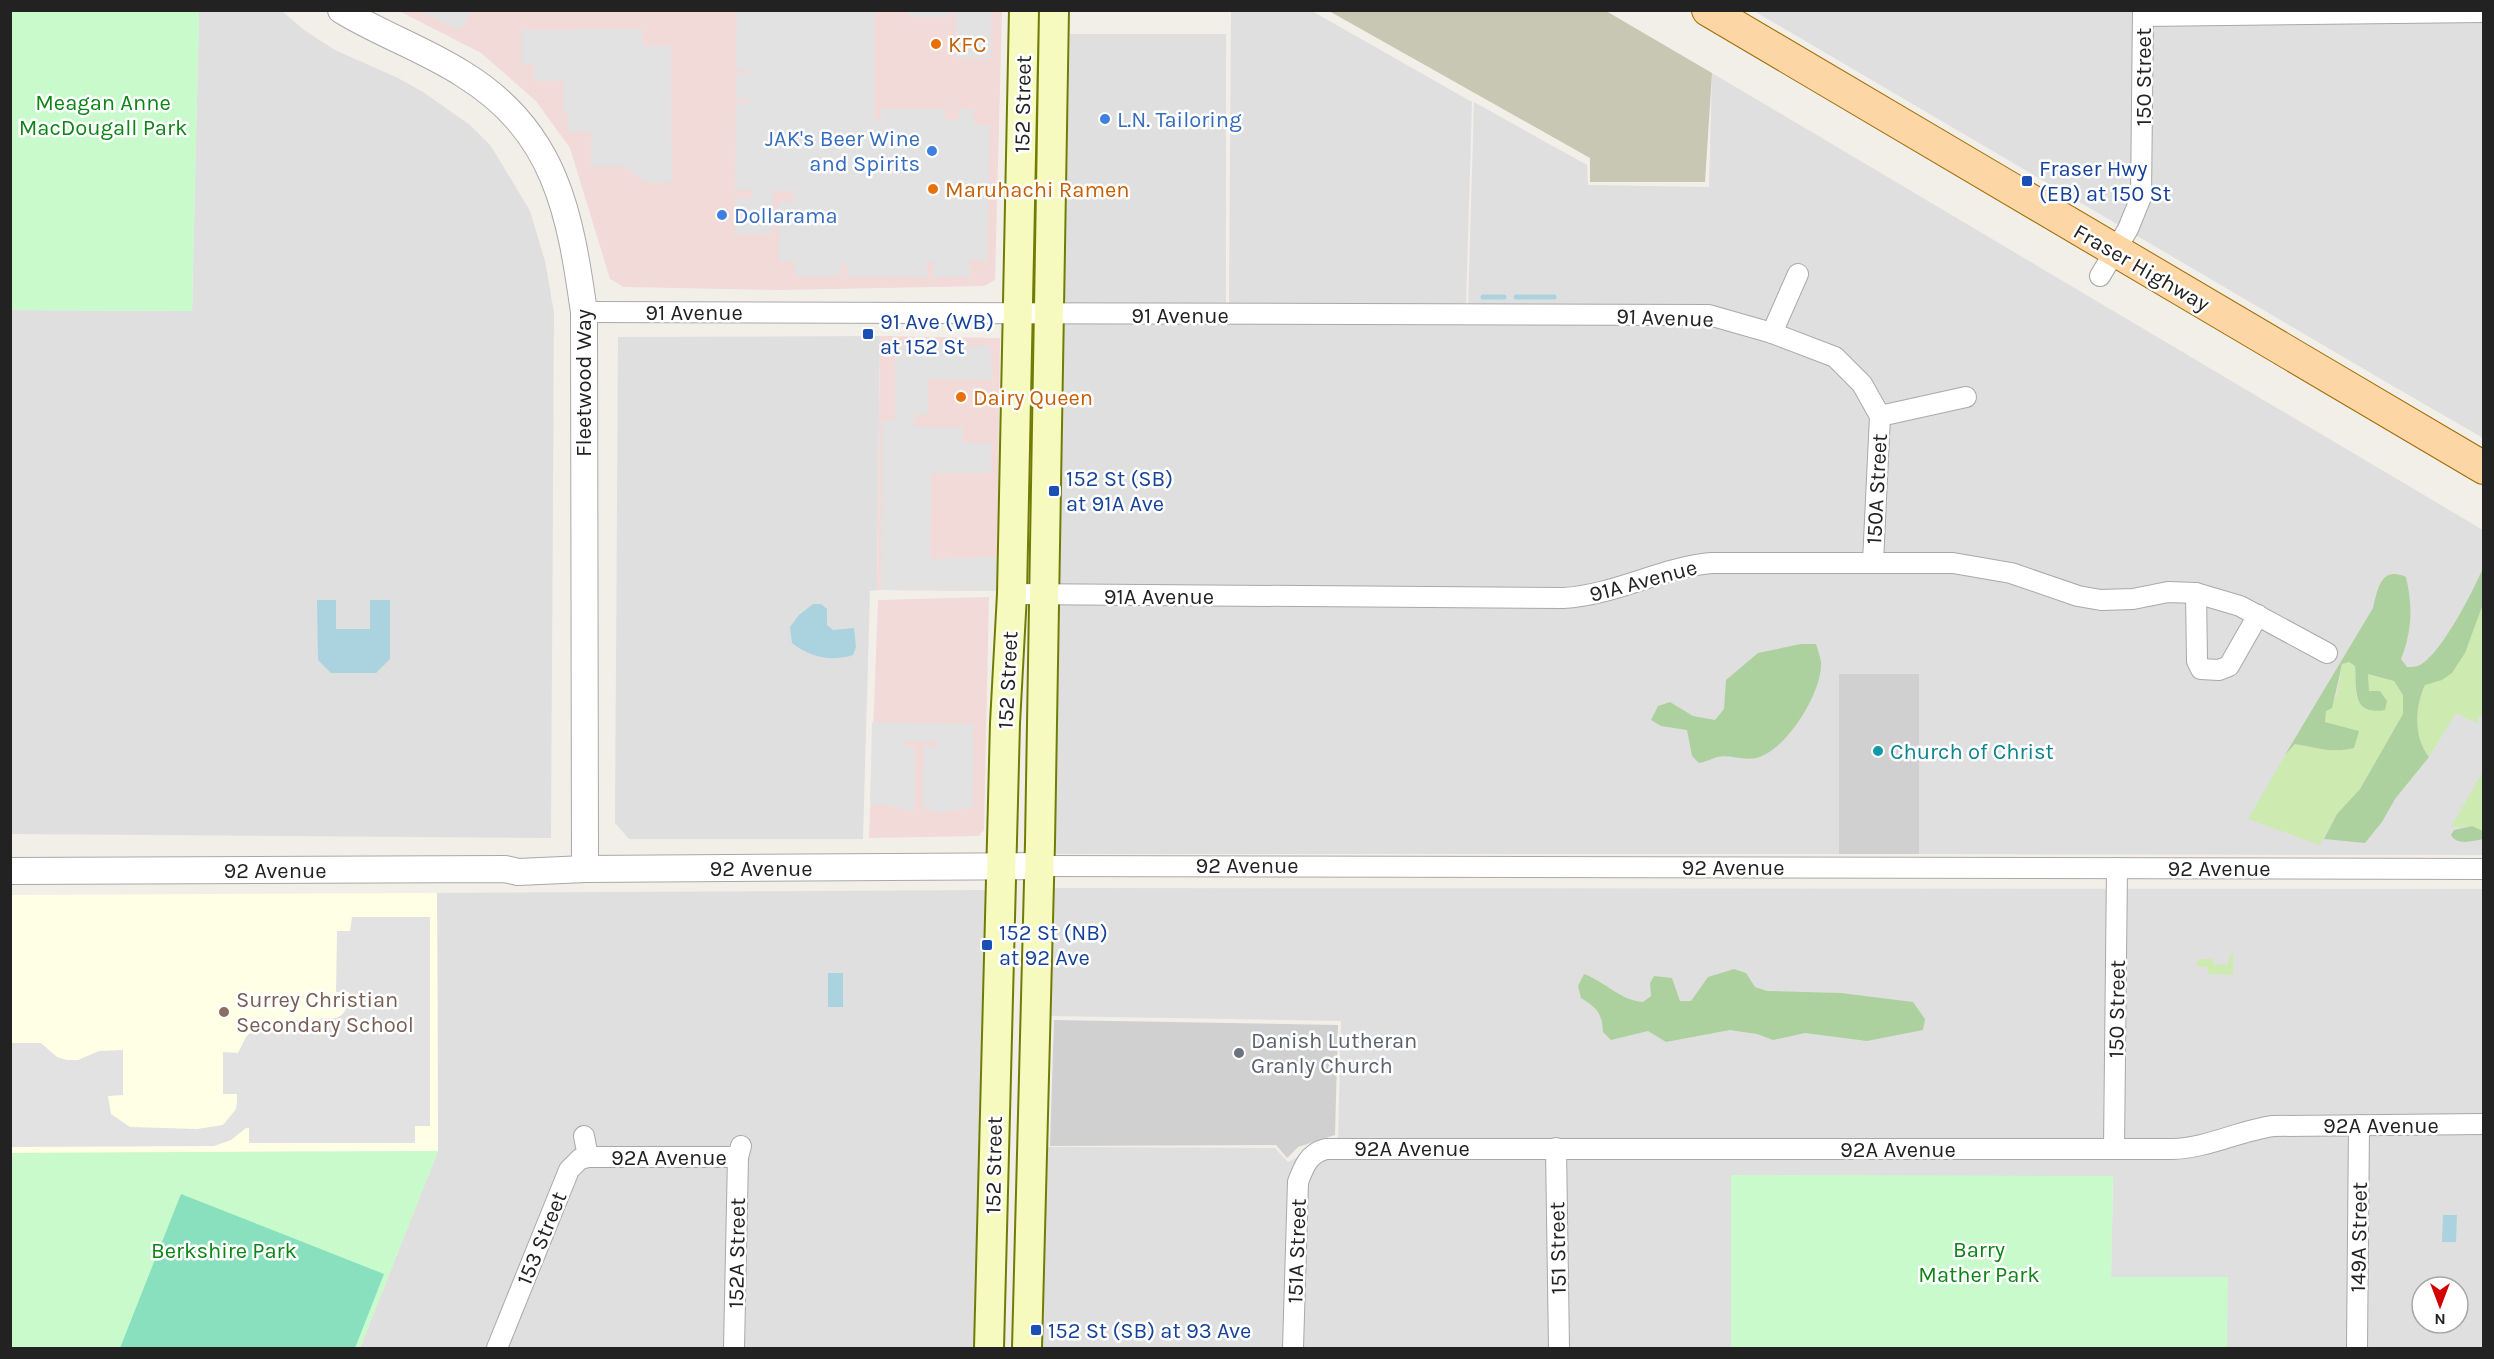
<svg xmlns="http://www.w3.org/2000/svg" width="2494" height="1359" font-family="Karla,sans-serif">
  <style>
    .residential { fill: #e0dfdf; fill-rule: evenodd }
    .commercial { fill: #f2dad9 }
    .education { fill: #ffffe5 }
    .religious { fill: #d0d0d0 }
    .construction { fill: #c7c7b4 }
    .grass { fill: #cdebb0 }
    .forest { fill: #add19e }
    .park { fill: #c8facc }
    .pitch { fill: #88e0be }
    .parking { fill: #e2e2e2 }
    .water { fill: #aad3df }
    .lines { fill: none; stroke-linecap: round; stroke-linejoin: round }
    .stream { stroke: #aad3df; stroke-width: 5 }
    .minor-casing { stroke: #a9a9a9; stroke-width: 22 }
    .tertiary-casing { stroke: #a9a9a9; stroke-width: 28 }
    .secondary-casing { stroke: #707d05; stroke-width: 32 }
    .primary-casing { stroke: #a06b00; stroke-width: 34 }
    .minor { stroke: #fff; stroke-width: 20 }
    .tertiary { stroke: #fff; stroke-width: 26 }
    .secondary { stroke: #f7fabf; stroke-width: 28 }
    .primary { stroke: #fcd6a4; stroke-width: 32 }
    .food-dot { fill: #e8710a; stroke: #fff; stroke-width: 2 }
    .shop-dot { fill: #3f7fe0; stroke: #fff; stroke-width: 2 }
    .transit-dot { fill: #1a4fb4; stroke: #fff; stroke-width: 2 }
    .culture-dot { fill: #0f9aa8; stroke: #fff; stroke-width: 2 }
    .education-dot { fill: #8d6e63; stroke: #fff; stroke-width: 2 }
    .worship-dot { fill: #6b7280; stroke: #fff; stroke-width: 2 }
    .labels { text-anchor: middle; stroke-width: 5; stroke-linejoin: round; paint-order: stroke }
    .food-label { font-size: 22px; fill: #c56008; stroke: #fff; text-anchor: start }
    .street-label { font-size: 22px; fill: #222; stroke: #fff }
    .park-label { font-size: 22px; fill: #0c8416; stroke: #fff }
    .shop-label { font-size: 22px; fill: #366cbe; stroke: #fff; text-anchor: start }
    .transit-label { font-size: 22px; fill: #164399; stroke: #fff; text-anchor: start }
    .culture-label { font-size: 22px; fill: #0d838f; stroke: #fff; text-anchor: start }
    .education-label { font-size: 22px; fill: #785e54; stroke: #fff; text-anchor: start }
    .worship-label { font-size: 22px; fill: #5b616d; stroke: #fff; text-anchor: start }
  </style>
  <rect width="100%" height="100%" fill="#f2efe9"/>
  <g class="residential">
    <polygon points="199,11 282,11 304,30 335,50 398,78 423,92 470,125 491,146 530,211 545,261 554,313 551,838 11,834 10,310 192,311"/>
    <polygon points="1231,11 1312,11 1472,102 1466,305 1229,303"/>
    <polygon points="1754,11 2483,11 2483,438 2386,382"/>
    <polygon points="1070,34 1226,34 1226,305 1468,308 1474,102 1587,165 1588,185 1709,187 1712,73 2483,530 2483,855 1919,854 1919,674 1839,675 1839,854 1052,854"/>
    <polygon points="880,336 877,590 870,591 863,839 629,839 615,823 618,337"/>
    <path d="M1052 888 2483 889V1348H2227V1277H2111L2113 1177 1731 1176V1348H1042L1046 1147 1275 1148 1288 1162 1338 1137 1341 1021 1049 1016ZM2422 1287H2458V1323H2422Z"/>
    <polygon points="987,890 976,1348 360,1348 438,1151 437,893"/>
  </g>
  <g class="commercial">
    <polygon points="399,11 1002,11 995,280 984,286 781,290 624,287 610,279 570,148 536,101 481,53"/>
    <polygon points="880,336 1000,338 997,591 877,590"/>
    <polygon points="989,597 984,830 979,836 869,838 878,600"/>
  </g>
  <polygon class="education" points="437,893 438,1151 11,1153 10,895"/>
  <g class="religious">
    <rect x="1839" y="674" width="80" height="180"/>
    <polygon points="1054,1020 1338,1025 1335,1135 1298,1147 1287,1158 1276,1145 1050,1146"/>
  </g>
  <polygon class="construction" points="1329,11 1606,11 1712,73 1705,182 1590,182 1590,158"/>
  <g class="grass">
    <path d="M2483 604 2484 713 2478 718V724L2456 713 2429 757C2413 737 2415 707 2425 685 2467 673 2468 640 2483 604Z"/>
    <path d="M2349 662 2355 666 2356 697 2369 691 2368 674 2394 681 2403 695V714L2360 789 2337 814 2320 845 2248 819 2285 755 2295 744C2316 747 2332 754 2354 748L2358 731 2325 723 2326 711 2337 695 2342 664Z"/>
    <polygon points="2483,771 2483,831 2472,826 2451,827"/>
    <polygon points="2233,953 2233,975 2208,974 2207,967 2196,966 2199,959 2212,959 2214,964 2228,965 2230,954"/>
  </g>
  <g class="forest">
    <path d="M2483 568V604L2465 653 2452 673 2442 680 2425 685C2415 707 2413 737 2429 757L2395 799 2382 822 2365 843 2324 839 2337 814 2360 789 2403 714V695L2394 681 2368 674 2369 691H2380L2387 701 2385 710C2351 716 2357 689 2355 666L2349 662 2342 664 2332 708 2326 711 2325 722 2359 731 2354 748C2332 754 2316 747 2295 744L2285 755 2373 608C2378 588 2381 566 2406 577 2413 606 2412 632 2401 659L2407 667C2411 667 2416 667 2420 665 2442 653 2473 591 2483 568Z"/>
    <path d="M1801 644H1816C1818 650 1820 656 1821 662 1823 691 1788 746 1762 756 1747 763 1731 754 1717 757 1711 759 1705 762 1699 763L1692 756 1687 730 1661 726 1651 720 1658 706 1670 702 1693 716 1715 720 1724 709 1726 680 1758 653Z"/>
    <path d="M2472 826 2483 831V839C2473 841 2457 846 2451 835L2454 830Z"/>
    <path d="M1734 969 1746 973 1755 987 1767 991 1841 993 1913 1002 1925 1019 1923 1030 1867 1041 1805 1033 1773 1040 1757 1034 1730 1030 1666 1042 1648 1031 1611 1040 1603 1032C1602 1013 1597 1008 1581 998L1578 986 1584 974C1606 982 1619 1000 1643 1002L1651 996 1650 983 1654 976 1672 978 1680 1001H1691L1708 977Z"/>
  </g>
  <g class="park">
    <polygon points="11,10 199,11 192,311 11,310"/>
    <polygon points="438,1151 360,1348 11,1348 10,1153"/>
    <polygon points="1731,1175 2113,1176 2111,1277 2228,1277 2227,1348 1731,1348"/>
  </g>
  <polygon class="pitch" points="181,1194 384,1274 355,1348 120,1348"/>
  <g class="parking">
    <polygon points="420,11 471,11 460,31"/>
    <polygon points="737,11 875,11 874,120 881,120 881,109 945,109 945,120 959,120 959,109 973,109 974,125 990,125 987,260 970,260 970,277 934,277 934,261 927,262 927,277 847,276 847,263 840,263 840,276 795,276 795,262 779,261 779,202 793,202 793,191 773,191 772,234 735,234 735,199 752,198 752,190 735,190 736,103 750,103 749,99 736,99 737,73 750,73 750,70 736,69"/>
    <rect x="909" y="11" width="40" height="6"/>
    <rect x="956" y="11" width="35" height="47"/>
    <polygon points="642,29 643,46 671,46 672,182 646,183 625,166 591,166 591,132 568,132 568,116 563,110 563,81 534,81 534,65 522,64 522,30"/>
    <polygon points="895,345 917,345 917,353 919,346 990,346 992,380 928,379 928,414 914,415 914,425 916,427 963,428 963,443 991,443 991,473 931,473 930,557 933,559 997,557 997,591 881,590 882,420 895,420"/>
    <polygon points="872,722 974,724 973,807 938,813 922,807 924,745 937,747 938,741 904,741 903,744 915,748 914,812 883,804 870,805"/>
    <polygon points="352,917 430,917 430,1126 415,1126 415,1143 249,1143 249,1128 246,1128 231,1140 214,1146 11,1147 11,1043 41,1043 57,1057 67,1060 78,1060 99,1051 123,1050 123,1095 108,1096 111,1114 130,1127 197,1129 223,1125 236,1109 237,1101 237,1094 223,1094 223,1052 238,1053 246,1037 259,1025 272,1021 336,1018 342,1015 350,1003 349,992 336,992 337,931 350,931"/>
  </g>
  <g class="water">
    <polygon points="317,600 336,600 336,629 370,629 370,600 390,600 390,659 376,673 331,673 318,660"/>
    <path d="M813 604H821L827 609V625L833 630 854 628 856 647 853 655C832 662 809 657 792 643L790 627 799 615Z"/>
    <rect x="828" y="973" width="15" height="34"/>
    <polygon points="2443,1215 2457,1215 2456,1242 2442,1242"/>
  </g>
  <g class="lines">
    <g class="stream">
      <polyline points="1483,297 1504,297"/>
      <polyline points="1516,297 1554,297"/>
    </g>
    <g class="minor-casing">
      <g id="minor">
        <polyline points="2143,16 2484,12"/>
        <polyline points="2100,276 2128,229 2141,197 2143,10"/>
        <polyline points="584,312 1709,315 1772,333 1835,357 1862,384 1880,416 1873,562"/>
        <polyline points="1772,333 1798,274"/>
        <polyline points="1880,416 1966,397"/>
        <polyline points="2196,593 2197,661 2201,669 2219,670 2229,666 2258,615"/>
        <path d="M1012 594 1563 598C1615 595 1660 568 1711 563H1953L2011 573 2078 596 2101 600 2133 599 2168 592 2196 593 2240 606 2327 653"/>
        <polyline points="1039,866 2484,869"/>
        <polyline points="1556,1148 1559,1348"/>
        <polyline points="2114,1149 2117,868"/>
        <polyline points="588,1157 738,1157 741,1146"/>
        <polyline points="497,1348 569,1170 580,1159 588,1157 584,1136"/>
        <polyline points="734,1348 738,1157"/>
        <path d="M1293 1348 1298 1182C1304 1166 1309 1153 1326 1149H2172C2208 1148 2238 1131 2273 1126L2484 1124"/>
        <polyline points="2357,1348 2359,1125"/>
      </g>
    </g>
    <g class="tertiary-casing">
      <g id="tertiary">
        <path d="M341 10C380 34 424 49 463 74 556 131 570 213 584 312L585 869"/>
        <polyline points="10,871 505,869 518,872 585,869 1039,866"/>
      </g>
    </g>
    <g class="secondary-casing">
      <g id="secondary">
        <polyline points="989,1348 1005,723 1012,594 1024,10"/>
        <polyline points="1027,1348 1040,843 1054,10"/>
      </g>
    </g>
    <g class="primary-casing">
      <polyline id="primary" points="1708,10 2484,468"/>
    </g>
    <use href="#minor" class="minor"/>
    <use href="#tertiary" class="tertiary"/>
    <use href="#secondary" class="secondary"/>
    <use href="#primary" class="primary"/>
  </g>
  <g class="food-dot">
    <circle cx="936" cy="44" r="6"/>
    <circle cx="933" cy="189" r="6"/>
    <circle cx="961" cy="397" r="6"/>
  </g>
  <g class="shop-dot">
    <circle cx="1105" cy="119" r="6"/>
    <circle cx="932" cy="151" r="6"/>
    <circle cx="722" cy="215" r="6"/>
  </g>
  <g class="transit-dot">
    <rect x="2021" y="175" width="12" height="12" rx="3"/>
    <rect x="862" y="328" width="12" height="12" rx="3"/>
    <rect x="1048" y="485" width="12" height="12" rx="3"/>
    <rect x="981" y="939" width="12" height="12" rx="3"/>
    <rect x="1030" y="1324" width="12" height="12" rx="3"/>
  </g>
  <circle class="culture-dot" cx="1878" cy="751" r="6"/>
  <circle class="education-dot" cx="224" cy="1012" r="6"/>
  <circle class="worship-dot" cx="1239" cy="1053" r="6"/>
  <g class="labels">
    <g class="food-label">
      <text x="948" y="52">KFC</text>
      <text x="945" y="197">Maruhachi Ramen</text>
      <text x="973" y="405">Dairy Queen</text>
    </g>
    <g class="street-label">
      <text transform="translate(2143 77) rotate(-90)" y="8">150 Street</text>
      <text transform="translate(1022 104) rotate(-89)" y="8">152 Street</text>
      <text transform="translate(2142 267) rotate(30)" y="8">Fraser Highway</text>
      <text x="694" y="320">91 Avenue</text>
      <text x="1180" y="323">91 Avenue</text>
      <text transform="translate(1665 317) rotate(2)" y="8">91 Avenue</text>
      <text transform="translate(583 383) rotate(-90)" y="8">Fleetwood Way</text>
      <text transform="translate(1876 489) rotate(-87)" y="8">150A Street</text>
      <text transform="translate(1643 580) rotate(-15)" y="8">91A Avenue</text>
      <text x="1159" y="604">91A Avenue</text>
      <text transform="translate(1007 680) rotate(-87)" y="8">152 Street</text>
      <text x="1247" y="873">92 Avenue</text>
      <text x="1733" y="875">92 Avenue</text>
      <text x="761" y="876">92 Avenue</text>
      <text x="2219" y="876">92 Avenue</text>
      <text x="275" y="878">92 Avenue</text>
      <text transform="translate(2116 1009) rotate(-89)" y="8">150 Street</text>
      <text x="2381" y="1133">92A Avenue</text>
      <text x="1412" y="1156">92A Avenue</text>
      <text x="1898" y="1157">92A Avenue</text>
      <text x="669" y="1165">92A Avenue</text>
      <text transform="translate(993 1165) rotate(-89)" y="8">152 Street</text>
      <text transform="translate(2358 1237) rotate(-89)" y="8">149A Street</text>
      <text transform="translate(541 1238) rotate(-68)" y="8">153 Street</text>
      <text transform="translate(1557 1248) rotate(-91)" y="8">151 Street</text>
      <text transform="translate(1296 1251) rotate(-88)" y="8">151A Street</text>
      <text transform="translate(736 1253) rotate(-89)" y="8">152A Street</text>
    </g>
    <g class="park-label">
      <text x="103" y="110">Meagan Anne<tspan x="103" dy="25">MacDougall Park</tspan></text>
      <text x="1979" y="1257">Barry<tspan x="1979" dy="25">Mather Park</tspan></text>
      <text x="224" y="1258">Berkshire Park</text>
    </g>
    <g class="shop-label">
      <text x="1117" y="127">L.N. Tailoring</text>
      <text x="920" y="146" text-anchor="end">JAK's Beer Wine<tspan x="920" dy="25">and Spirits</tspan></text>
      <text x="734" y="223">Dollarama</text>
    </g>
    <g class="transit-label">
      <text x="2039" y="176">Fraser Hwy<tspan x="2039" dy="25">(EB) at 150 St</tspan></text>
      <text x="880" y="329">91 Ave (WB)<tspan x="880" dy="25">at 152 St</tspan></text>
      <text x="1066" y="486">152 St (SB)<tspan x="1066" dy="25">at 91A Ave</tspan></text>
      <text x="999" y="940">152 St (NB)<tspan x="999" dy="25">at 92 Ave</tspan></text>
      <text x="1048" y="1338">152 St (SB) at 93 Ave</text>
    </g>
    <g class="culture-label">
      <text x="1890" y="759">Church of Christ</text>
    </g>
    <g class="education-label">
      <text x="236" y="1007">Surrey Christian<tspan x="236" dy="25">Secondary School</tspan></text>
    </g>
    <g class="worship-label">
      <text x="1251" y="1048">Danish Lutheran<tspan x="1251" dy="25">Granly Church</tspan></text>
    </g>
  </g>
  <rect width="2494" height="1359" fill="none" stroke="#222222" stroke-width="24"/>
  <g transform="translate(2440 1305) rotate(180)"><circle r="28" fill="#ffffff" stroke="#a7a7a7" stroke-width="1.5"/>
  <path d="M0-4.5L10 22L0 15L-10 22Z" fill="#d40000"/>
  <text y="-9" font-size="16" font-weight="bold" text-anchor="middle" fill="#222222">N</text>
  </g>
</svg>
